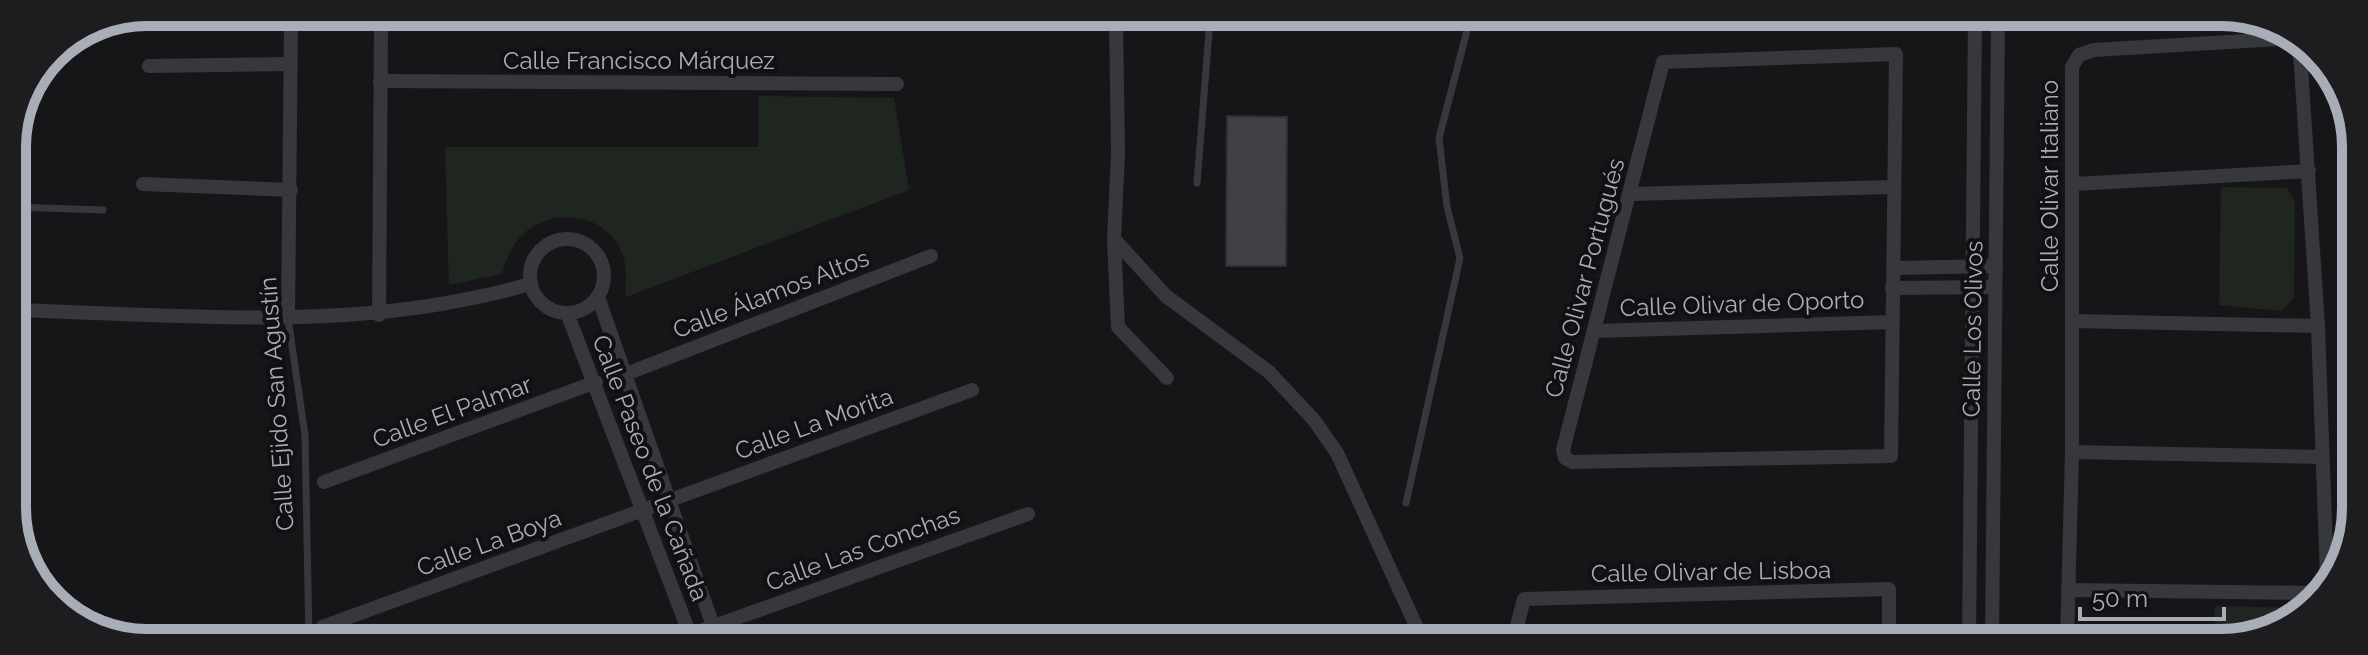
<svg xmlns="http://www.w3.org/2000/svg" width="2368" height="655" font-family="Raleway,sans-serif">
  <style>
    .green { fill: #1e261f }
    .building { fill: #404145; stroke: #303034; stroke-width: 2 }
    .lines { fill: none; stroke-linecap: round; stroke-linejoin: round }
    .lane { stroke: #37383d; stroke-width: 7 }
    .street { stroke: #37383d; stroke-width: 14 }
    .labels { text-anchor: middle; stroke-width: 8; stroke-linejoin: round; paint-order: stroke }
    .street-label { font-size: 24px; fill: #a8adb8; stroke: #111113 }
    .rim { fill: none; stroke: #a8adb8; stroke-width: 10 }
  </style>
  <rect width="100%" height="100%" fill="#161618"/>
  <g class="green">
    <path d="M759 96 894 98 909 190 626 297C625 285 627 270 624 259 612 215 555 204 522 235 512 244 506 261 502 274L449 285 445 147H758Z"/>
    <polygon points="2221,187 2287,188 2295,202 2294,298 2281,311 2219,305"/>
    <polygon points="2215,606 2303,608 2305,612 2230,643 2215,643"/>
  </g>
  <polygon class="building" points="1227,116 1287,117 1286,266 1226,266"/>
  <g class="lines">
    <g class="lane">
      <polyline points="1197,183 1210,19"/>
      <polyline points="13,207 103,210"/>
      <polyline points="288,318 305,435 309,639"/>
      <polyline points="1406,503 1460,258 1447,207 1439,138 1470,19"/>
    </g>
    <g class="street">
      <polyline points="1116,19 1118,154 1114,239 1166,296 1269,372 1314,420 1337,453 1423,641"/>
      <polygon points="1896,54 1891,456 1572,462 1565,458 1563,450 1663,62"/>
      <polyline points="149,66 290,64"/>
      <polyline points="380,81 897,84"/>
      <polyline points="143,184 291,190"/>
      <polyline points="2074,184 2309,171"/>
      <polyline points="1631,194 1894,187"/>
      <polyline points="1114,239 1118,327 1167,378"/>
      <circle cx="567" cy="276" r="37"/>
      <polyline points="1894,268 1996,266"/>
      <polyline points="1892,288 1995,287"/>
      <polyline points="598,297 718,640"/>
      <path d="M13 310C158 314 305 328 447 303 476 297 504 293 531 283"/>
      <polyline points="567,313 692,640"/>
      <polyline points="379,315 381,27"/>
      <polyline points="288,318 291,22"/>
      <polyline points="2072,321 2318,326"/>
      <polyline points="1594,331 1892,322"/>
      <polyline points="626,374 931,256"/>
      <polyline points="2072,452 2322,457"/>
      <polyline points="324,482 596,382"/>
      <polyline points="2068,590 2318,593"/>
      <polyline points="322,627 972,390"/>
      <polyline points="675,640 1028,514"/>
      <polyline points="1513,641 1524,599 1889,589 1889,642"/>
      <polyline points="1969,642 1975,17"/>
      <polyline points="1992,642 1998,17"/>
      <polyline points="2067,642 2072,452 2072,67 2079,55 2094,50 2279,39 2291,43 2300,52 2318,326 2327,579"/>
    </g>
  </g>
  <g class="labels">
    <g class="street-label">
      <text x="639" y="69">Calle Francisco Márquez</text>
      <text transform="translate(2050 186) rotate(-90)" y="8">Calle Olivar Italiano</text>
      <text transform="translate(1585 278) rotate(-75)" y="8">Calle Olivar Portugués</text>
      <text transform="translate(771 294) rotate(-21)" y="8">Calle Álamos Altos</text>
      <text transform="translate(1742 304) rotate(-2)" y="8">Calle Olivar de Oporto</text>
      <text transform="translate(1973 329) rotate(-89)" y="8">Calle Los Olivos</text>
      <text transform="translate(277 404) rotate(-94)" y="8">Calle Ejido San Agustín</text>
      <text transform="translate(452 412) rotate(-20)" y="8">Calle El Palmar</text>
      <text transform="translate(814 424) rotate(-20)" y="8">Calle La Morita</text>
      <text transform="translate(650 468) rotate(69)" y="8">Calle Paseo de la Cañada</text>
      <text transform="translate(489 543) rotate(-20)" y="8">Calle La Boya</text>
      <text transform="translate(863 549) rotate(-20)" y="8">Calle Las Conchas</text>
      <text transform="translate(1711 572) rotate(-1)" y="8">Calle Olivar de Lisboa</text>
    </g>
  </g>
  <path d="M0 0H2368V655H0ZM147 26H2221A121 121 0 0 1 2342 147V508A121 121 0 0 1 2221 629H147A121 121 0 0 1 26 508V147A121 121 0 0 1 147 26Z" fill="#1d1d20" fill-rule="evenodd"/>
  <path class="rim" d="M147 26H2221A121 121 0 0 1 2342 147V508A121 121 0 0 1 2221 629H147A121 121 0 0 1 26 508V147A121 121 0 0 1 147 26Z"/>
  <path d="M2080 607v12h144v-12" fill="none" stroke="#a8adb8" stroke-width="4"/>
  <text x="2092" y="607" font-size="24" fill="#a8adb8" stroke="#111113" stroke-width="6" paint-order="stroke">50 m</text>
</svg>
